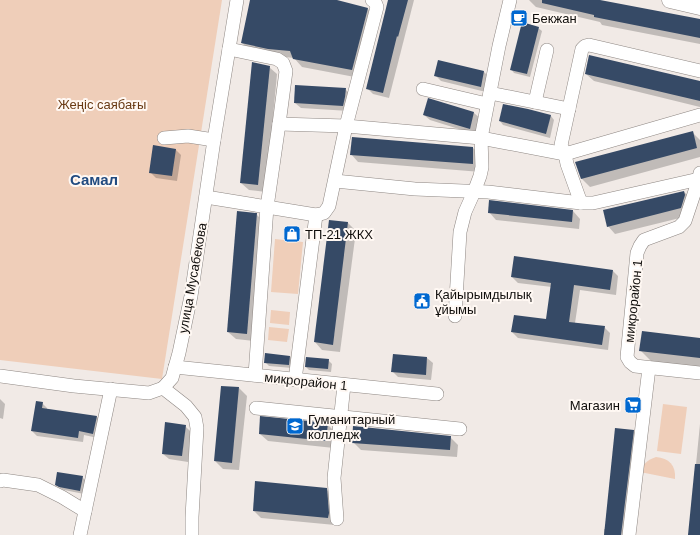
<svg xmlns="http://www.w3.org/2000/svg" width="700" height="535" font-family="Helvetica,sans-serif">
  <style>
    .green { fill: #efceb9 }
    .shadow { fill: #0003 }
    .building { fill: #364a66 }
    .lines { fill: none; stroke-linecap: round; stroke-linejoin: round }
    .minor-casing { stroke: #8e8783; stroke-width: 14 }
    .major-casing { stroke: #8e8783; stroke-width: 17 }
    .minor { stroke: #fff; stroke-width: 13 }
    .major { stroke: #fff; stroke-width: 16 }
    .labels { text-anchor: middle; stroke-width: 4; stroke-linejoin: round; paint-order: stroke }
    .poi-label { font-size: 13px; fill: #0f0d0b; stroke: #fff8f3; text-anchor: start }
    .park-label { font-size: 13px; fill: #693a14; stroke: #fff8f3 }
    .street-label { font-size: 13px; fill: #0f0d0b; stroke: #fff8f3 }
    .quarter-label { font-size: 15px; font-weight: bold; fill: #224b80; stroke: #fff8f3 }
  </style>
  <rect width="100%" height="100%" fill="#f1eae6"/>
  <g class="green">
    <polygon points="0,0 222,0 162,379 0,360"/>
    <polygon points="275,239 303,242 298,294 271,292"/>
    <polygon points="271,310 290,312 289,325 270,323"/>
    <polygon points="269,327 289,329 287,342 268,340"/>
    <polygon points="663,404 687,407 681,454 657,451"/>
    <path d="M656 457C669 458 676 465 675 479L640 472C643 464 647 460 656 457Z"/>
  </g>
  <g class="shadow">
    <polygon points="251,0 333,0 368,9 376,17 360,78 302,67 294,58 276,56 250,51 242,43"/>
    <polygon points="389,0 414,0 389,98 373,94 367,88"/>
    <polygon points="529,0 596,0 700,20 700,44 602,25 600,22 536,7"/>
    <polygon points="538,28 542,31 530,77 514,73 511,69"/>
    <polygon points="438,61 484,72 490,78 486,92 441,81 435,75"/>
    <polygon points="269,67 277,74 266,192 249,190 241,183"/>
    <polygon points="586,74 700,82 700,107 594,81"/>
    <polygon points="345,89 351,95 349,111 301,108 295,103"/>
    <polygon points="429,100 474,113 480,118 475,134 430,120 424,115"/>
    <polygon points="527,110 551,116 554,120 550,138 503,125 500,121"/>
    <polygon points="692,132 700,140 700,157 590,187 582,179 577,163"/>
    <polygon points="473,148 481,155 481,172 358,162 351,154"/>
    <polygon points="175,149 181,155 177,181 156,178 150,172"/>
    <polygon points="684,192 692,199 688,216 615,234 608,226"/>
    <polygon points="573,211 580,219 579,229 496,220 489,212"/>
    <polygon points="256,214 264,222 254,341 236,339 228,332"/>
    <polygon points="330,221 348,223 356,231 340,352 322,350 315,342"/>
    <polygon points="613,271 618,276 616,295 580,290 575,323 604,327 610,333 608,350 518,338 512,332 547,320 552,287 518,283 512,277"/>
    <polygon points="700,339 700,367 652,362 640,350"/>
    <polygon points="290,356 293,360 292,368 269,366 265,362"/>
    <polygon points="427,358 433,363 431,380 398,377 392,371"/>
    <polygon points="328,360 332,364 331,372 309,370 306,367"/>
    <polygon points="239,388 247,396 239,470 223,469 215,461"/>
    <polygon points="0,399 5,404 3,419 0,418"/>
    <polygon points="42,403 47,408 47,410 97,417 102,421 98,438 84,435 83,442 37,436 32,431"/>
    <polygon points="327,424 335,432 334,448 268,441 260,434"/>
    <polygon points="700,424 700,535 689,535"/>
    <polygon points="185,426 191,432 188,462 169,459 163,454"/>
    <polygon points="633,431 641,438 629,535 604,535 604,529 605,529"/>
    <polygon points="450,437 458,445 457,457 361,450 353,442"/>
    <polygon points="82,477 86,481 84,494 64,490 60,488 56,484"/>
    <polygon points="326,489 334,497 335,525 261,518 254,511"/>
  </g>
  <g class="building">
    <polygon points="250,0 337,0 368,8 352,70 293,59 290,51 268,49 241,43"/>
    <polygon points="388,0 408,0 398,37 397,36 383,93 366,89"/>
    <polygon points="542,0 600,0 700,19 700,38 594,17 594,15 542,3"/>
    <polygon points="522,22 539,27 527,74 510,70"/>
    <polygon points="589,55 700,81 700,101 585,74"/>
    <polygon points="438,60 484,71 481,87 434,76"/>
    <polygon points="252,62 270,66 258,185 240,183"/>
    <polygon points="295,85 346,88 345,97 343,106 294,103"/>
    <polygon points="428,98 474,112 470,129 423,115"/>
    <polygon points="503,104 528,109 551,115 546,134 499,121"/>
    <polygon points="693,131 697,148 581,179 575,162"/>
    <polygon points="352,137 473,147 473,164 350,155"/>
    <polygon points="153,145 176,149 172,176 149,173"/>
    <polygon points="684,191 685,195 681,208 607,227 603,210"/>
    <polygon points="489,200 573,210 572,222 488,213"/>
    <polygon points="237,211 257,213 247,334 227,332"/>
    <polygon points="329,220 348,222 333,345 314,342"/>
    <polygon points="514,256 613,270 610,290 574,285 569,322 605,326 602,345 511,332 514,315 546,319 551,283 511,277"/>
    <polygon points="642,331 700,338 700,358 639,351"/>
    <polygon points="265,353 290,356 289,365 264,363"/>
    <polygon points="393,354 427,357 426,375 391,372"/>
    <polygon points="306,357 329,359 328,369 305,367"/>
    <polygon points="221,386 239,387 232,463 214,461"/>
    <polygon points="36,401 43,402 42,408 97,416 93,434 79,431 78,438 31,431"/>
    <polygon points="260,416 328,423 326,441 259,434"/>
    <polygon points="165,422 186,425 182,456 162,454"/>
    <polygon points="353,426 451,436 450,450 352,443"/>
    <polygon points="615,428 634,430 621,535 604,535"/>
    <polygon points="695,464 700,464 700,535 688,535"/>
    <polygon points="57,472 83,476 80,491 59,487 55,485"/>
    <polygon points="255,481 327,488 329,513 328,518 253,511"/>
  </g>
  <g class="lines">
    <g class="minor-casing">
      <g id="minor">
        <polyline points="229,49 277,59 283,63 286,71 279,124 346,126 481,138 565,154"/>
        <polyline points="423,89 487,104"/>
        <polyline points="490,93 569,109"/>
        <polyline points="535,102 547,50"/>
        <polyline points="164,138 188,136 214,140"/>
        <polyline points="565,154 700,115"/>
        <polyline points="700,173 699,179 685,221 679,227 644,240 640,246 637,253 627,357 630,362 635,366 700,373"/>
        <polyline points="335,181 415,189 488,192 581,203 593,203 699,179"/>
        <polyline points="206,197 316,215 324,213 329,206 346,126 377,7 375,2 372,0"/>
        <polyline points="581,203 567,164 565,154 561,145 582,49 585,46 589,45 700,71"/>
        <polyline points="455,316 460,232 465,212 474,192 480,176 482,167 481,138 499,46 510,0"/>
        <polyline points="175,367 437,394"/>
        <polyline points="255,375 267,207 279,124"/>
        <polyline points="0,376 74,386 149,393 163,388 172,378 179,353 191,296 214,140 237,0"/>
        <polyline points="295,380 316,215"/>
        <polyline points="163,388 186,406 195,417 197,428 192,517 192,535"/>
        <polyline points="256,408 460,429"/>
        <polyline points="0,481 3,480 38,485 62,497 85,511"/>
        <polyline points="337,519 334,478 344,385"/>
        <polyline points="80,535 111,389"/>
        <polyline points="629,535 649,368"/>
      </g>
    </g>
    <g class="major-casing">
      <polyline id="major" points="670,0 700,7"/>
    </g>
    <use href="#minor" class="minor"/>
    <use href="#major" class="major"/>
  </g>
  <defs>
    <g id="cafe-square" transform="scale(0.9)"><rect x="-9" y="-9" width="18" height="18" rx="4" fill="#0068d0" stroke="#fff8f3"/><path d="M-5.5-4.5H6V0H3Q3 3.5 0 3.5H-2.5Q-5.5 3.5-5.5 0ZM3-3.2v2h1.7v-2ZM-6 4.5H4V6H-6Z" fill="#fff"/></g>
    <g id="shop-square" transform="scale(0.9)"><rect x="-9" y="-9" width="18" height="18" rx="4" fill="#0068d0" stroke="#fff8f3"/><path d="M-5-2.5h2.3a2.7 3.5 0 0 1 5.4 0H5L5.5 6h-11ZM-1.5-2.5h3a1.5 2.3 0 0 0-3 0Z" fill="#fff"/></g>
    <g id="civic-square" transform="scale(0.9)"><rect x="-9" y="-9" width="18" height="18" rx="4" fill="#0068d0" stroke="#fff8f3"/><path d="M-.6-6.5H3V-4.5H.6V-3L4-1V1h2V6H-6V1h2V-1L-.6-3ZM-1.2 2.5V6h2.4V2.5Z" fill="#fff"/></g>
    <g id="supermarket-square" transform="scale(0.9)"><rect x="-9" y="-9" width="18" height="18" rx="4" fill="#0068d0" stroke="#fff8f3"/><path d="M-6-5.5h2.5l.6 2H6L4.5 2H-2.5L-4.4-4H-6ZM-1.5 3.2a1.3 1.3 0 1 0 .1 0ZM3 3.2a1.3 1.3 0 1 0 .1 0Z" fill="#fff"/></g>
    <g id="university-square" transform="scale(0.9)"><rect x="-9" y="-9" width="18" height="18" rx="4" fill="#0068d0" stroke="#fff8f3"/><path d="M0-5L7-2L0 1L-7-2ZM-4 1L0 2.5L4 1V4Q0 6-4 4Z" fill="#fff"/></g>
  </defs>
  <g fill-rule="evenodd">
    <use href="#cafe-square" x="519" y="18"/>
    <use href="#shop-square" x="292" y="234"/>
    <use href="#civic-square" x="422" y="301"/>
    <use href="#supermarket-square" x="633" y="405"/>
    <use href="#university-square" x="295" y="426"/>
  </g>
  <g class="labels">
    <g class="poi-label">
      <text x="532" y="23">Бекжан</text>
      <text x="305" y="239">ТП-21 ЖКХ</text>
      <text x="435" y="299">Қайырымдылық<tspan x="435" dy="15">ұйымы</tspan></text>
      <text x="620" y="410" text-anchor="end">Магазин</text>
      <text x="308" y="424">Гуманитарный<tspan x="308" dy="15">колледж</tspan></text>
    </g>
    <g class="park-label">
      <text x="102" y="109">Жеңіс саябағы</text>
    </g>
    <g class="street-label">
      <text transform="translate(192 278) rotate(-80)" y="5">улица Мусабекова</text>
      <text transform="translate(633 301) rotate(-84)" y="5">микрорайон 1</text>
      <text transform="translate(306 381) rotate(6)" y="5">микрорайон 1</text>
    </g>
    <g class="quarter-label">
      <text x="94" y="185">Самал</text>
    </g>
  </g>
</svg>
